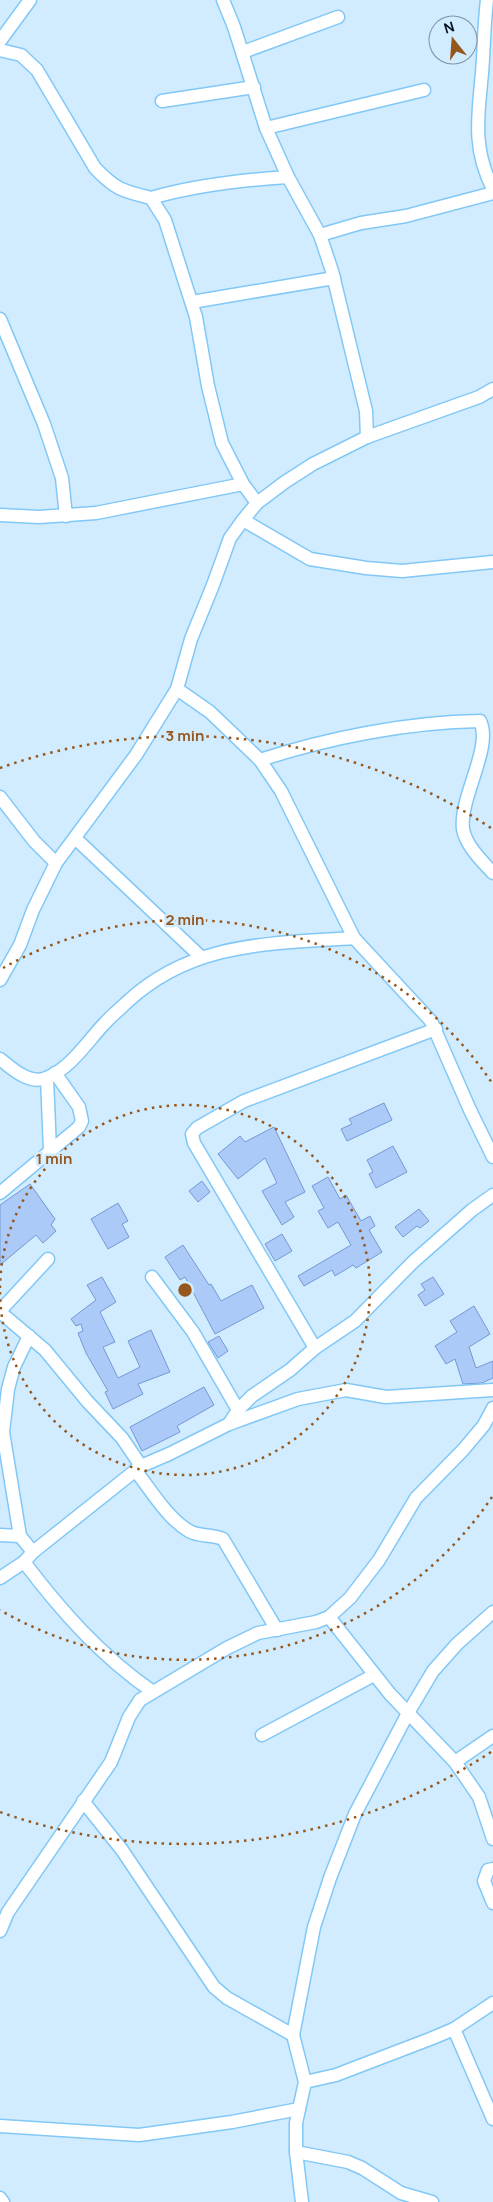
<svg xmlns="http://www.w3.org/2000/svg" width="493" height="2202" font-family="Manrope,sans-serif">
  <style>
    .building { fill: #accaf7; stroke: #7499d4 }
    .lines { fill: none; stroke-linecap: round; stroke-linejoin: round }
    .street-casing { stroke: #82c8f6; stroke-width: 15 }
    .street { stroke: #fff; stroke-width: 12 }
    .ring { fill: none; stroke: #95571c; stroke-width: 2.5; stroke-dasharray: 2.5 5 }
    .centre { fill: #95571c; stroke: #d1ebff; stroke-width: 2.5 }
    .ring-label { font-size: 15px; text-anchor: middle; font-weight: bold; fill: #95571c; stroke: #d1ebff; stroke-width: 5; stroke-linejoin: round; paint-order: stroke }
  </style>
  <rect width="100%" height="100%" fill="#d1ebff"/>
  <g class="building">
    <polygon points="384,1103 392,1120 347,1141 341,1129 352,1124 349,1119"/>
    <polygon points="274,1127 305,1192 285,1202 294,1217 282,1225 262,1191 277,1183 265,1158 238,1179 218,1154 240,1136 245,1142"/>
    <polygon points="393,1146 407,1172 376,1188 369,1174 373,1172 367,1160"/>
    <polygon points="328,1177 340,1199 346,1195 361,1221 370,1216 375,1226 369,1230 382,1252 356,1268 353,1265 335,1276 332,1270 304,1286 298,1276 351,1245 338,1222 328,1228 318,1211 324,1208 312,1186"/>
    <polygon points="202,1181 210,1192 198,1202 189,1191"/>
    <polygon points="30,1184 55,1219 51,1225 56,1231 43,1243 36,1235 0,1265 0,1205"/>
    <polygon points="118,1203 128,1221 122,1224 129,1237 108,1249 91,1219"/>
    <polygon points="419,1209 429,1221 420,1228 417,1226 403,1237 395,1227"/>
    <polygon points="282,1234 292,1251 275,1261 265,1244"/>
    <polygon points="183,1245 209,1285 211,1284 221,1301 252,1285 264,1308 215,1334 185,1277 180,1280 165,1257"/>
    <polygon points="102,1277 116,1302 100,1312 115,1342 103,1347 118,1378 140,1367 128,1341 151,1330 170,1372 138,1384 143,1394 113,1409 105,1392 108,1391 86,1353 78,1333 83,1331 81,1324 76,1326 71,1319 96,1300 87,1285"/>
    <polygon points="433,1277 444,1294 425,1306 418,1295 425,1290 421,1284"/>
    <polygon points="474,1306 490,1334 469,1347 476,1368 493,1361 493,1378 482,1383 463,1384 455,1359 446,1364 435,1346 457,1332 450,1321"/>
    <polygon points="219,1336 228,1351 218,1358 208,1342"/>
    <polygon points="204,1387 214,1405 177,1426 180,1432 142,1451 130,1427"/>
  </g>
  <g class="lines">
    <g class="street-casing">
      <g id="street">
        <polyline points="223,0 234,27 266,128 288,177 320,235 332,271 366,411 367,437"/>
        <path d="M487 0C484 24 484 48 482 73 478 116 472 148 493 189"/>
        <polyline points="0,41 30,0"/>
        <path d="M0 50 21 55 37 70 95 168C116 190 123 191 151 198L165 220 196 317 208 386 222 443 243 484 257 503"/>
        <polyline points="243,52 338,17"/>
        <polyline points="162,101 254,87"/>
        <polyline points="266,128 424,90"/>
        <path d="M151 198C196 185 241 180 288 177"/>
        <polyline points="320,235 361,223 406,216 493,193"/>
        <polyline points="192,302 334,278"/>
        <polyline points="0,319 44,424 62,478 66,516"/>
        <polyline points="0,515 39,517 96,513 243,484"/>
        <polyline points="243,520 310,559 366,568 402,571 493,562"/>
        <polyline points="177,689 210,712 260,760 281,791 354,938 431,1021 470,1110 493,1157"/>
        <path d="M260 760C328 738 408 722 480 721 493 747 459 798 463 829 466 846 482 861 493 873"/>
        <polyline points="0,797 34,841 56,863"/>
        <polyline points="75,838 201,957"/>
        <polyline points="0,980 20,945 33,910 56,863 136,755 177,689 191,639 213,585 230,538 243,520 257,503 285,482 313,464 367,437 479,397 493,389"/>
        <path d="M0 1059C12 1069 30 1085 46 1078 70 1069 87 1042 104 1024 111 1016 119 1010 126 1003 192 941 270 944 354 938"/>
        <polyline points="47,1078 50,1150"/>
        <polyline points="0,1193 79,1127 82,1121 79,1107 55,1073"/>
        <polyline points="152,1277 193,1332 238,1410"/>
        <polyline points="0,1311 48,1259"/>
        <polyline points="0,1312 45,1350 87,1401 122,1438 141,1466"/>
        <polyline points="29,1336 14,1367 8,1389 3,1432 20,1536 33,1552"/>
        <polyline points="315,1348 194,1143 192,1134 197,1128 244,1101 436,1029"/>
        <polyline points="229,1424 238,1410 252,1396 290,1370 315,1348 355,1321 413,1262 472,1210 493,1195"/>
        <path d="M135 1470C151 1490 167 1518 189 1531 199 1537 212 1534 223 1539L277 1630"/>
        <polyline points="0,1535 20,1536"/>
        <path d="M24 1562C62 1612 101 1656 153 1692"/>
        <polyline points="0,1578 24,1562 33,1552 141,1466 169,1454 229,1424 298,1399 346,1390 386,1397 493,1390"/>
        <polyline points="329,1617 390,1694 455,1762 479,1797 493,1839"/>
        <polyline points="262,1735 374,1675"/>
        <polyline points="455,1762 493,1736"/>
        <polyline points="83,1801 122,1850 214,1987 227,1998 293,2035"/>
        <polyline points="493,1869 488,1870 484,1881 493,1903"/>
        <polyline points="0,1931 8,1912 111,1762 129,1717 140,1700 227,1648 258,1633 316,1622 329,1617 350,1598 379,1560 416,1498 463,1450 484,1425 493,1408"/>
        <polyline points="454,2029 493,2119"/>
        <polyline points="305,2082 336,2075 430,2039 454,2029 493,2003"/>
        <polyline points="0,2126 139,2135 232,2122 299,2109"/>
        <polyline points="296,2152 348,2162 362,2168 401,2193 432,2202"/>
        <polyline points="0,2198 3,2202"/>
        <polyline points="302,2202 296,2152 296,2123 305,2082 293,2035 314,1927 330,1878 355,1814 408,1713 433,1671 457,1644 493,1612"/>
      </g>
    </g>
    <use href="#street" class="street"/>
  </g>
  <g class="ring">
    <path d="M0 1288A185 185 0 1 1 0 1292"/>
    <path d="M492 1497A370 370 0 0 1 0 1610M3 968A370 370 0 0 1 492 1083"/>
    <path d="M491 1752A554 554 0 0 1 0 1812M0 768A554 554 0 0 1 491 828"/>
  </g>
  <circle cx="185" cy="1290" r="8" class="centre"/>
  <g class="ring-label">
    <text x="185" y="741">3 min</text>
    <text x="185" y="925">2 min</text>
    <text x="54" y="1164">1 min</text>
  </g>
  <g transform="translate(453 40) rotate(343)"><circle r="24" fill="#d1ebff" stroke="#7d94a5"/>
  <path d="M0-4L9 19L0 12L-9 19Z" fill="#95571c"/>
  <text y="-8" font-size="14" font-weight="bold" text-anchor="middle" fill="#00121f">N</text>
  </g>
</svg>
